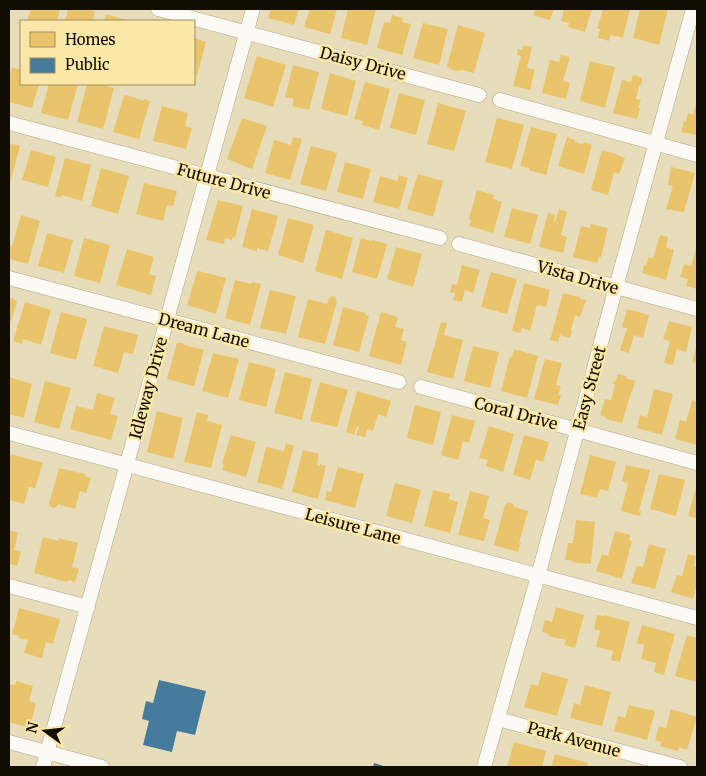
<svg xmlns="http://www.w3.org/2000/svg" width="706" height="776" font-family="Merriweather,serif">
  <style>
    .homes { fill: #e9c46a }
    .public { fill: #457b9d }
    .lines { fill: none; stroke-linecap: round; stroke-linejoin: round }
    .minor-casing { stroke: #afa68b; stroke-width: 15 }
    .minor { stroke: #fcfaf5; stroke-width: 14 }
    .labels { text-anchor: middle; stroke-width: 5; stroke-linejoin: round; paint-order: stroke }
    .street-label { font-size: 16px; fill: #130c00; stroke: #fbe7a7 }
  </style>
  <rect width="100%" height="100%" fill="#e8ddba"/>
  <g class="homes">
    <polygon points="31,9 60,9 57,21 27,21"/>
    <polygon points="68,9 85,9 95,11 93,21 65,21"/>
    <polygon points="271,9 299,9 294,25 268,18"/>
    <polygon points="310,9 337,9 330,34 304,27"/>
    <polygon points="348,9 376,9 367,45 341,38"/>
    <polygon points="530,9 554,9 550,20 533,15 535,10"/>
    <polygon points="564,9 592,9 585,32 568,27 569,23 561,21"/>
    <polygon points="603,9 630,9 623,38 611,35 609,41 598,38 600,29 597,29"/>
    <polygon points="640,9 668,9 659,45 633,38"/>
    <polygon points="106,14 129,21 104,21"/>
    <polygon points="392,15 403,18 402,22 411,24 402,55 377,48 384,22 390,23"/>
    <polygon points="423,23 448,29 439,65 413,58"/>
    <polygon points="458,25 485,33 474,73 462,70 457,71 452,70 447,66"/>
    <polygon points="194,38 206,42 197,76 194,75"/>
    <polygon points="523,45 532,47 527,68 535,70 530,90 513,86 521,56 517,55 518,49 522,50"/>
    <polygon points="561,55 570,57 563,81 570,83 566,99 542,93 550,60 559,62"/>
    <polygon points="257,56 286,65 273,107 244,98"/>
    <polygon points="590,61 615,67 605,108 580,101"/>
    <polygon points="293,65 319,72 309,110 292,106 294,99 285,97"/>
    <polygon points="12,67 21,70 21,84 39,84 32,108 9,102 9,79"/>
    <polygon points="330,73 356,81 347,116 321,109"/>
    <polygon points="633,75 641,77 642,81 641,85 639,86 636,99 641,100 638,108 640,108 637,119 613,113 622,80 631,82"/>
    <polygon points="365,82 390,89 379,130 362,125 363,121 354,119"/>
    <polygon points="49,84 78,84 68,120 41,113"/>
    <polygon points="87,84 100,84 114,88 103,129 77,122"/>
    <polygon points="399,93 425,100 416,135 390,128"/>
    <polygon points="126,95 144,101 144,99 150,101 139,139 113,132 124,96"/>
    <polygon points="697,100 697,135 681,132 684,121 686,121 688,113 693,115"/>
    <polygon points="438,103 466,111 454,151 427,144"/>
    <polygon points="162,106 188,113 185,126 192,128 186,149 153,141"/>
    <polygon points="242,118 267,126 252,169 227,159"/>
    <polygon points="497,118 524,125 512,169 485,162"/>
    <polygon points="531,127 557,134 546,175 529,170 529,168 520,166"/>
    <polygon points="293,137 302,139 290,180 265,173 274,140 291,145"/>
    <polygon points="567,137 575,140 575,142 583,144 584,142 592,145 584,174 558,166"/>
    <polygon points="9,143 20,146 9,187"/>
    <polygon points="311,146 337,153 326,191 300,184"/>
    <polygon points="31,150 56,157 48,187 22,180"/>
    <polygon points="602,150 619,155 619,156 625,158 619,174 614,172 608,195 591,190"/>
    <polygon points="65,158 91,165 82,201 62,195 61,197 55,196"/>
    <polygon points="345,162 371,169 363,199 337,192"/>
    <polygon points="671,167 695,173 684,212 666,209 673,186 668,185"/>
    <polygon points="101,168 129,176 118,214 91,206"/>
    <polygon points="418,174 443,181 433,217 407,209"/>
    <polygon points="399,175 408,178 399,209 373,202 380,176 397,181"/>
    <polygon points="144,183 177,191 173,206 167,205 163,221 136,214"/>
    <polygon points="477,190 494,195 493,199 502,202 493,233 469,226 471,220 469,219"/>
    <polygon points="218,200 243,206 235,238 232,237 232,240 225,238 224,244 206,240"/>
    <polygon points="512,208 538,215 530,244 504,237"/>
    <polygon points="252,209 278,216 268,251 257,248 257,251 242,247"/>
    <polygon points="559,209 567,212 561,235 567,237 563,253 539,247 548,213 555,215 554,221 555,222"/>
    <polygon points="21,215 40,221 28,264 9,259 9,245 12,246"/>
    <polygon points="288,218 314,225 303,263 278,255"/>
    <polygon points="591,224 608,228 601,257 599,257 597,263 573,257 581,226 590,228"/>
    <polygon points="326,230 353,238 342,279 315,271"/>
    <polygon points="47,233 73,240 64,273 38,266"/>
    <polygon points="660,235 668,237 666,247 674,250 666,280 642,273 644,265 646,265 649,257 653,258"/>
    <polygon points="84,238 110,245 100,283 74,276"/>
    <polygon points="361,238 371,241 372,240 385,243 387,245 377,279 352,272"/>
    <polygon points="697,245 697,289 686,286 688,279 680,277 684,264 691,266"/>
    <polygon points="396,247 422,254 413,287 387,279"/>
    <polygon points="127,249 154,257 149,274 156,276 151,295 116,285"/>
    <polygon points="462,265 480,270 473,293 465,290 462,302 453,300 455,293 450,292 452,284 457,285"/>
    <polygon points="199,271 226,278 216,314 187,305 197,272"/>
    <polygon points="491,272 517,279 507,314 481,307"/>
    <polygon points="235,280 251,284 252,282 261,284 250,325 225,318"/>
    <polygon points="524,283 550,290 546,307 537,305 530,331 522,328 520,333 512,331"/>
    <polygon points="270,290 296,296 286,334 260,328"/>
    <polygon points="563,293 580,297 580,299 586,300 580,317 575,315 571,330 572,332 571,335 569,338 560,335 558,342 550,340"/>
    <polygon points="333,296 335,298 337,301 325,344 298,337 308,299 327,304 329,298"/>
    <polygon points="12,298 17,301 9,328 9,299"/>
    <polygon points="25,302 51,310 41,345 24,339 22,344 13,341"/>
    <polygon points="343,307 366,313 365,315 369,316 359,352 333,345"/>
    <polygon points="627,309 649,315 643,338 634,335 629,353 620,350 627,328 622,327"/>
    <polygon points="61,312 87,319 76,360 50,353"/>
    <polygon points="381,312 398,317 395,327 404,329 401,340 407,342 401,365 369,356"/>
    <polygon points="669,321 692,327 686,352 677,349 673,365 664,363 670,341 663,339"/>
    <polygon points="441,322 447,323 444,335 463,340 453,379 427,372"/>
    <polygon points="104,326 138,335 133,354 124,352 118,373 93,366"/>
    <polygon points="177,343 183,343 185,345 204,350 194,386 167,379"/>
    <polygon points="697,344 697,363 692,362"/>
    <polygon points="473,346 499,352 490,388 464,381"/>
    <polygon points="514,349 538,356 527,398 501,391 510,356 512,357"/>
    <polygon points="213,353 239,359 228,398 202,391"/>
    <polygon points="545,359 562,363 556,385 561,386 558,395 561,395 558,405 534,399"/>
    <polygon points="249,362 276,369 266,407 239,400"/>
    <polygon points="285,372 312,379 302,420 274,413"/>
    <polygon points="618,374 626,376 626,378 635,381 632,392 631,392 622,423 606,419 606,417 600,415 605,399 611,400 615,385 613,384 614,381 616,380"/>
    <polygon points="9,377 32,384 24,418 9,414"/>
    <polygon points="45,381 71,388 59,429 34,422"/>
    <polygon points="320,382 348,390 337,427 310,421"/>
    <polygon points="654,389 673,394 662,435 637,428 640,415 647,417"/>
    <polygon points="357,391 391,401 386,417 378,414 373,431 367,429 365,437 356,435 359,427 357,426 354,435 346,432"/>
    <polygon points="97,393 115,398 110,414 118,416 111,440 70,429 76,406 93,410"/>
    <polygon points="692,400 697,402 697,445 675,439 680,420 686,422"/>
    <polygon points="415,405 441,412 433,445 407,438"/>
    <polygon points="157,411 183,418 173,459 147,452"/>
    <polygon points="197,412 208,415 207,421 222,425 211,468 184,462"/>
    <polygon points="452,415 475,421 469,443 463,441 458,460 441,455"/>
    <polygon points="489,426 514,434 503,472 486,466 488,460 479,458"/>
    <polygon points="231,435 256,442 246,477 222,470 224,464 222,463"/>
    <polygon points="524,435 549,442 543,462 536,460 530,480 513,475"/>
    <polygon points="286,443 294,446 282,489 257,482 266,447 284,451"/>
    <polygon points="303,450 319,454 317,465 319,466 320,464 326,466 318,499 292,492"/>
    <polygon points="11,454 43,463 35,488 29,487 24,504 9,500 9,460"/>
    <polygon points="590,455 616,462 608,491 600,489 597,498 580,494"/>
    <polygon points="626,465 650,470 639,511 641,511 640,516 621,511 628,483 622,481"/>
    <polygon points="338,467 364,474 355,508 325,500 327,491 331,492"/>
    <polygon points="59,468 85,474 84,476 91,478 86,493 80,491 75,509 58,504 57,506 54,508 51,507 49,504"/>
    <polygon points="659,474 685,480 676,516 650,509"/>
    <polygon points="395,483 421,490 412,523 386,516"/>
    <polygon points="697,484 697,519 688,516"/>
    <polygon points="433,490 450,494 449,499 458,502 450,533 424,526"/>
    <polygon points="470,491 489,496 483,518 490,520 484,541 458,535"/>
    <polygon points="507,502 514,504 514,507 528,511 519,543 521,543 518,552 494,545 505,505 506,505"/>
    <polygon points="576,520 595,522 591,564 571,562 572,560 565,560 568,543 573,543"/>
    <polygon points="9,530 18,533 14,550 21,552 17,566 9,564"/>
    <polygon points="615,531 630,535 629,540 632,541 622,579 596,571 602,554 608,556"/>
    <polygon points="43,537 58,541 59,538 78,543 72,567 79,569 75,582 68,580 68,582 63,581 34,573"/>
    <polygon points="649,544 666,549 655,589 631,583 637,566 643,567"/>
    <polygon points="688,554 696,556 694,566 697,567 697,585 693,599 671,592 677,575 682,576"/>
    <polygon points="556,607 584,615 575,648 564,645 566,640 548,636 549,634 542,632 545,620 552,622"/>
    <polygon points="19,608 60,619 53,644 46,642 42,658 24,653 28,640 19,638 20,636 12,634"/>
    <polygon points="597,615 604,616 604,615 630,622 620,662 611,660 613,651 596,647 600,631 594,629"/>
    <polygon points="642,625 675,634 664,675 654,672 656,663 641,659 644,645 637,643"/>
    <polygon points="687,635 697,638 697,682 675,676"/>
    <polygon points="542,672 568,679 557,716 524,707 531,684 538,686"/>
    <polygon points="16,681 33,686 29,701 36,703 30,728 9,722 9,684 15,685"/>
    <polygon points="585,685 611,692 602,726 570,718 574,703 580,705"/>
    <polygon points="629,705 655,711 647,740 614,731 618,716 625,718"/>
    <polygon points="671,709 697,717 687,750 679,747 678,751 660,746 661,742 655,740 659,726 666,728"/>
    <polygon points="514,742 546,751 542,767 507,767"/>
    <polygon points="555,754 588,763 587,767 551,767"/>
  </g>
  <g class="public">
    <polygon points="159,680 206,691 195,735 177,731 172,752 143,745 149,721 142,719 146,701 153,703"/>
    <polygon points="374,763 387,767 373,767"/>
  </g>
  <g class="lines">
    <g class="minor-casing">
      <g id="minor">
        <polyline points="158,9 479,95"/>
        <polyline points="500,100 697,155"/>
        <polyline points="9,123 440,238"/>
        <polyline points="459,244 697,309"/>
        <polyline points="9,278 399,382"/>
        <polyline points="421,387 697,463"/>
        <polyline points="9,433 697,618"/>
        <polyline points="9,586 88,607"/>
        <polyline points="498,719 680,767"/>
        <polyline points="9,742 102,767"/>
        <polyline points="43,767 253,9"/>
        <polyline points="484,767 538,576 616,287 693,9"/>
      </g>
    </g>
    <use href="#minor" class="minor"/>
  </g>
  <g class="labels">
    <g class="street-label">
      <text transform="translate(363 63) rotate(15)" y="6">Daisy Drive</text>
      <text transform="translate(224 181) rotate(15)" y="6">Future Drive</text>
      <text transform="translate(578 277) rotate(16)" y="6">Vista Drive</text>
      <text transform="translate(204 330) rotate(15)" y="6">Dream Lane</text>
      <text transform="translate(148 388) rotate(-75)" y="6">Idleway Drive</text>
      <text transform="translate(589 388) rotate(-75)" y="6">Easy Street</text>
      <text transform="translate(516 413) rotate(15)" y="6">Coral Drive</text>
      <text transform="translate(353 526) rotate(15)" y="6">Leisure Lane</text>
      <text transform="translate(574 739) rotate(15)" y="6">Park Avenue</text>
    </g>
  </g>
  <rect width="706" height="776" fill="none" stroke="#130c00" stroke-width="20"/>
  <rect x="20" y="20" width="175" height="65" fill="#fbe7a7" stroke="#9e8f64"/>
  <rect x="30" y="32" width="25" height="15" fill="#e9c46a" stroke="#9e8f64"/>
  <text x="65" y="45" font-size="15" fill="#130c00">Homes</text>
  <rect x="30" y="58" width="25" height="15" fill="#457b9d" stroke="#9e8f64"/>
  <text x="65" y="70" font-size="15" fill="#130c00">Public</text>
  <g transform="translate(45 731) rotate(285)" stroke="#fbe7a7" stroke-width="4" paint-order="stroke">
  <path d="M0-4L9 19L0 12L-9 19Z" fill="#130c00"/>
  <text y="-8" font-size="14" font-weight="bold" text-anchor="middle" fill="#130c00">N</text>
  </g>
</svg>
